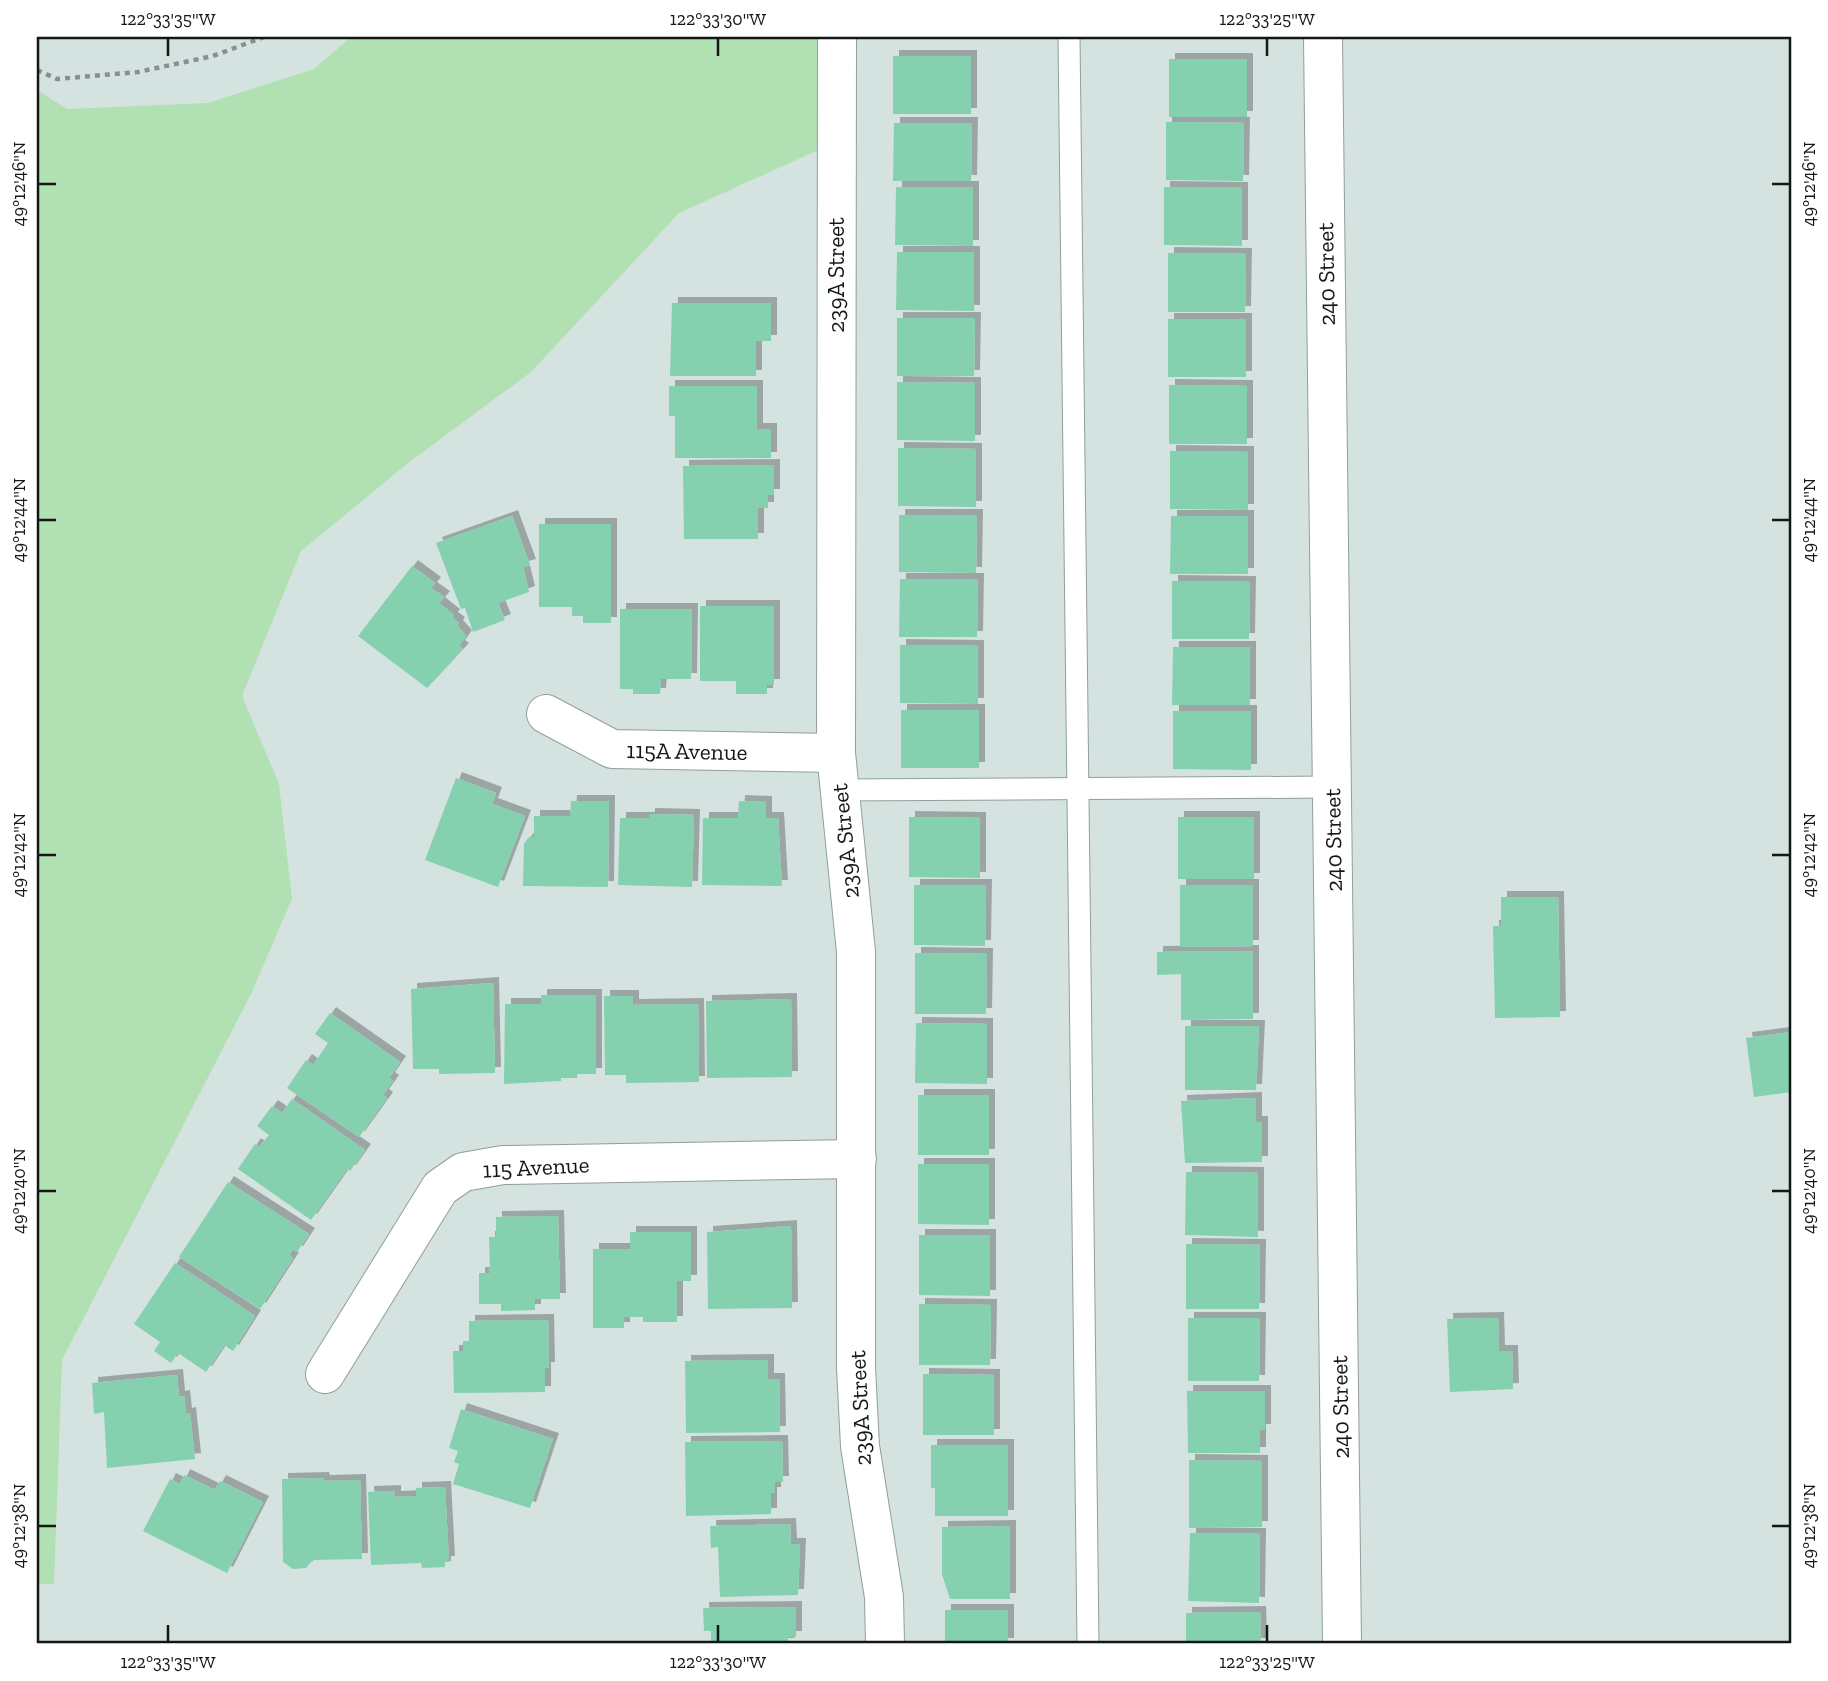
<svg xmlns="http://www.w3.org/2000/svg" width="1828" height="1681" font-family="'Zilla Slab',serif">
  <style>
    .green { fill: #b1e0b2 }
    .building { fill: #85d1af; filter: url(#shadow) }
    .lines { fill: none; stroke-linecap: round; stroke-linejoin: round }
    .lane-casing { stroke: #919f9c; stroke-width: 23 }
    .street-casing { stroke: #919f9c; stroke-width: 40 }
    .secondary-casing { stroke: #919f9c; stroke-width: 40 }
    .path { stroke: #86908f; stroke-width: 4.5; stroke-dasharray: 5 5; stroke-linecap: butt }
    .lane { stroke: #fff; stroke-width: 21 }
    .street { stroke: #fff; stroke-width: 38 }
    .secondary { stroke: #fff; stroke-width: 38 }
    .ticks { fill: none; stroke: #131817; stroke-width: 2.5 }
    .labels { text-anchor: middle; stroke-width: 7; stroke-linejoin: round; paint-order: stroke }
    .street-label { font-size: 23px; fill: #131817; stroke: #fff }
    .neatline { fill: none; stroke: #131817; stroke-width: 2.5 }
    .ticks-label { font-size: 18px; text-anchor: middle; fill: #131817 }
  </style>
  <defs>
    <filter id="shadow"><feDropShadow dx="6" dy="-6" stdDeviation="0" flood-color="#0004"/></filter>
  </defs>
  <rect width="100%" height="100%" fill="#d4e2e0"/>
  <polygon class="green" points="351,37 825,37 827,146 679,213 531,372 408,463 301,551 242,696 279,784 292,899 251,994 62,1360 54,1584 37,1584 37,90 67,109 208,103 314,69"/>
  <g class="building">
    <rect x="893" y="56" width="78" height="58"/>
    <rect x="1169" y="59" width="78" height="58"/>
    <polygon points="1166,122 1244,123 1243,181 1166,180"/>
    <polygon points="894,123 972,123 971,181 893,181"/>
    <polygon points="896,187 973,187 973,246 895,245"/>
    <polygon points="1164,187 1242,188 1242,246 1164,245"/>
    <polygon points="897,252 974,252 974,311 896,310"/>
    <polygon points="1168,253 1246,254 1245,312 1168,312"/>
    <polygon points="672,303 771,303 771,341 756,341 756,376 670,376"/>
    <polygon points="897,318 975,318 974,376 897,376"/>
    <rect x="1168" y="319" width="78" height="58"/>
    <polygon points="897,382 975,383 975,441 897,440"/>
    <polygon points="1169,385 1247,386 1247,444 1169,444"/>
    <polygon points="669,386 757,386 757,429 771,429 771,458 675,458 675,416 669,416"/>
    <polygon points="898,448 976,449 976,507 898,506"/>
    <polygon points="1170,451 1248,452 1248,510 1170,509"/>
    <polygon points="774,465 774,495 768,495 768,508 758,508 758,539 684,539 683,466"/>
    <polygon points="899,515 977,515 976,573 899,572"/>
    <polygon points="512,516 530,565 523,567 529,592 498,603 505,620 473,632 465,608 461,609 436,543"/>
    <polygon points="1171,516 1248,516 1248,574 1170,574"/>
    <polygon points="539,524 611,524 611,623 583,623 583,616 572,616 572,607 539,607"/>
    <polygon points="412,566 435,583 431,588 444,597 439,603 454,615 452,618 459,623 457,626 466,636 459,646 463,649 427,688 358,636"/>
    <polygon points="900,579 978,579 977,637 899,637"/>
    <polygon points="1172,581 1250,582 1249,639 1172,639"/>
    <polygon points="700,606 774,606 774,685 767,685 767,694 736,694 736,681 700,681"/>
    <polygon points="620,609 692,609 691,679 661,679 660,694 633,694 633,689 620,689"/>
    <polygon points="900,645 978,646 978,704 900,703"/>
    <polygon points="1173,647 1250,647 1250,705 1172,705"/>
    <rect x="901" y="710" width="78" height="58"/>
    <polygon points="1173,711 1251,711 1251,770 1173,769"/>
    <polygon points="456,778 496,793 492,804 525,816 498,887 425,860"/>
    <polygon points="571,801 609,801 608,887 523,886 524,844 529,837 534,837 534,816 570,816"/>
    <polygon points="739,801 766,802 766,818 778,818 782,886 702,885 703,818 738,818"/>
    <polygon points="649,814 694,815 692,887 618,885 620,818 649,818"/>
    <polygon points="909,817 980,818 980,878 909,877"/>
    <rect x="1178" y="817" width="76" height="62"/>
    <polygon points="914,885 986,885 985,946 914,945"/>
    <polygon points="1180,885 1253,885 1253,946 1180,947"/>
    <polygon points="1501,897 1558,897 1560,1017 1495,1018 1493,926 1501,926"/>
    <polygon points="1253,951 1253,1019 1181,1020 1181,974 1157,975 1157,952"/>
    <polygon points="915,953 987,954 986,1014 915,1014"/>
    <polygon points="493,983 495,1073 439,1074 439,1069 413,1069 411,989"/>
    <polygon points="541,995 596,995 596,1074 577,1074 577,1078 561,1078 561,1081 504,1084 505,1004 541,1004"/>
    <polygon points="604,996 633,996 633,1005 698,1004 699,1082 626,1083 626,1075 605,1075"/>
    <polygon points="791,999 792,1077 707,1078 706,1001"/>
    <polygon points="330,1013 400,1062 389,1078 393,1081 383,1095 387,1098 359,1137 287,1088 306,1060 313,1065 328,1043 315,1034"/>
    <polygon points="916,1023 987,1024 987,1084 915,1083"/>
    <polygon points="1185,1026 1259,1026 1256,1090 1185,1090"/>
    <polygon points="1791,1032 1791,1092 1754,1097 1746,1038"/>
    <rect x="918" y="1095" width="71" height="60"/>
    <polygon points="1256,1098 1256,1122 1262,1122 1262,1162 1185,1163 1181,1101"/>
    <polygon points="292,1099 365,1150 350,1171 347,1169 311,1220 238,1169 255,1144 259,1147 269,1135 257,1126 272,1106 282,1113"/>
    <polygon points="918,1164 989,1164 989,1225 918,1224"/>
    <polygon points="1186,1172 1258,1173 1258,1237 1185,1235"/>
    <polygon points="228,1182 309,1234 297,1252 293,1249 289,1255 293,1258 260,1309 179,1257"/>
    <polygon points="558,1216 560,1299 535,1299 535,1310 501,1311 501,1304 479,1304 479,1273 490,1273 489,1237 496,1237 496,1217"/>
    <polygon points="791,1226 792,1308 708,1309 707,1232"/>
    <polygon points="630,1232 691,1232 691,1281 677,1281 677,1322 643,1322 643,1317 624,1317 624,1328 593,1328 593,1249 630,1249"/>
    <polygon points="919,1235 990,1235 990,1296 919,1295"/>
    <polygon points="1186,1244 1260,1245 1259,1309 1186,1309"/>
    <polygon points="175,1263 255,1316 233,1351 224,1345 206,1372 178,1353 171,1363 154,1351 160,1342 134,1324"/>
    <polygon points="919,1304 991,1305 990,1365 919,1365"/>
    <polygon points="1188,1318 1260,1318 1259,1381 1188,1381"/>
    <polygon points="1498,1318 1499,1351 1512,1351 1513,1389 1450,1392 1447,1319"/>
    <polygon points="548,1320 549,1368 545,1368 545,1392 454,1393 453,1351 463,1351 463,1341 469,1341 469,1321"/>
    <polygon points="768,1360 768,1379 779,1379 780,1432 686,1433 685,1361"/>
    <polygon points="923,1374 994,1375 994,1435 923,1435"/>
    <polygon points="177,1375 179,1397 184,1396 186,1414 190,1413 195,1459 107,1468 104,1412 94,1414 92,1383"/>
    <polygon points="1187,1391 1265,1391 1265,1430 1260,1430 1260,1453 1188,1453"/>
    <polygon points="461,1409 553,1439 530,1508 453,1484 459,1464 454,1462 458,1451 449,1448"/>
    <polygon points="782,1441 783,1482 775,1482 775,1493 771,1493 771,1514 686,1516 685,1442"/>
    <polygon points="931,1445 1008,1445 1008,1516 935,1516 935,1488 931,1488"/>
    <polygon points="1189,1460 1262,1461 1262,1527 1189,1528"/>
    <polygon points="184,1475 215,1490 220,1481 263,1502 227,1573 143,1531 170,1479 180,1484"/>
    <polygon points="323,1478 324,1481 360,1480 362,1559 313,1560 306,1568 293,1569 283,1562 282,1479"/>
    <polygon points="445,1487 449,1562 445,1562 445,1567 422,1568 421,1563 371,1565 368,1492 395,1491 395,1497 416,1496 416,1488"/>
    <polygon points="790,1524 791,1544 800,1544 798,1595 720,1597 718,1547 711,1548 710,1526"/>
    <polygon points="1010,1526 1010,1599 950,1599 942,1574 942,1527"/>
    <polygon points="1190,1533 1260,1534 1259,1603 1188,1601"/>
    <polygon points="796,1607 796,1637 788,1637 788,1644 711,1644 711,1631 704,1631 703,1608"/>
    <rect x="945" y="1610" width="63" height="34"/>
    <polygon points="1260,1612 1261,1644 1186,1644 1186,1613"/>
  </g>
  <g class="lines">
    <g class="lane-casing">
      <g id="lane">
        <polyline points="1069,37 1088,1644"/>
        <polyline points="838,790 1333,787"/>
      </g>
    </g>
    <g class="street-casing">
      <g id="street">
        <polyline points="837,37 836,753 856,952 856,1368 860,1446 884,1597 885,1644"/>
        <polyline points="546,714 612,749 836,753"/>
        <polyline points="325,1374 440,1188 463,1172 503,1165 857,1159"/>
      </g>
    </g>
    <g class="secondary-casing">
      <polyline id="secondary" points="1323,37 1342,1644"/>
    </g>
    <polyline class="path" points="37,70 57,79 138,72 213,56 264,37"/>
    <use href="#lane" class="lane"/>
    <use href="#street" class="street"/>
    <use href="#secondary" class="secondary"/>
  </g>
  <path class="ticks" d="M168 38V56M718 38V56M1267 38V56M38 184H56M1772 184H1790M38 520H56M1772 520H1790M38 855H56M1772 855H1790M38 1191H56M1772 1191H1790M38 1526H56M1772 1526H1790M168 1625V1642M718 1625V1642M1267 1625V1642"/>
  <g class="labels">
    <g class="street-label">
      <text transform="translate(1326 274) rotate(-91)" y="8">240 Street</text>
      <text transform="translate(836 275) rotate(-90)" y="8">239A Street</text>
      <text transform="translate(687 751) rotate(1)" y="8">115A Avenue</text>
      <text transform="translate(1333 840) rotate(-91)" y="8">240 Street</text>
      <text transform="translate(845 841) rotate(-96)" y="8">239A Street</text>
      <text transform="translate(536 1167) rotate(-3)" y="8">115 Avenue</text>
      <text transform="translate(1340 1407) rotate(-91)" y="8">240 Street</text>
      <text transform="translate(860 1408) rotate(-93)" y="8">239A Street</text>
    </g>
  </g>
  <rect width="1828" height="1681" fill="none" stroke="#ffffff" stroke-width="77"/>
  <rect x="38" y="38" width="1752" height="1604" class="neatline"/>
  <g class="ticks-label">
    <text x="168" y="25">122°33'35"W</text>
    <text x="718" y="25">122°33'30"W</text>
    <text x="1267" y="25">122°33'25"W</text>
    <text transform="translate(19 184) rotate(-90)" y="6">49°12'46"N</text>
    <text transform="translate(1809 184) rotate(-90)" y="6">49°12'46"N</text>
    <text transform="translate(19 520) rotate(-90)" y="6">49°12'44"N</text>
    <text transform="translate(1809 520) rotate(-90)" y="6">49°12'44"N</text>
    <text transform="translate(19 855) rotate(-90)" y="6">49°12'42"N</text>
    <text transform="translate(1809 855) rotate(-90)" y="6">49°12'42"N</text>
    <text transform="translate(19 1191) rotate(-90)" y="6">49°12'40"N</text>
    <text transform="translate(1809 1191) rotate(-90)" y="6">49°12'40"N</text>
    <text transform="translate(19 1526) rotate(-90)" y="6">49°12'38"N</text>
    <text transform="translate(1809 1526) rotate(-90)" y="6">49°12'38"N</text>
    <text x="168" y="1668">122°33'35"W</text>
    <text x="718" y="1668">122°33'30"W</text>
    <text x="1267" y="1668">122°33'25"W</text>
  </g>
</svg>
